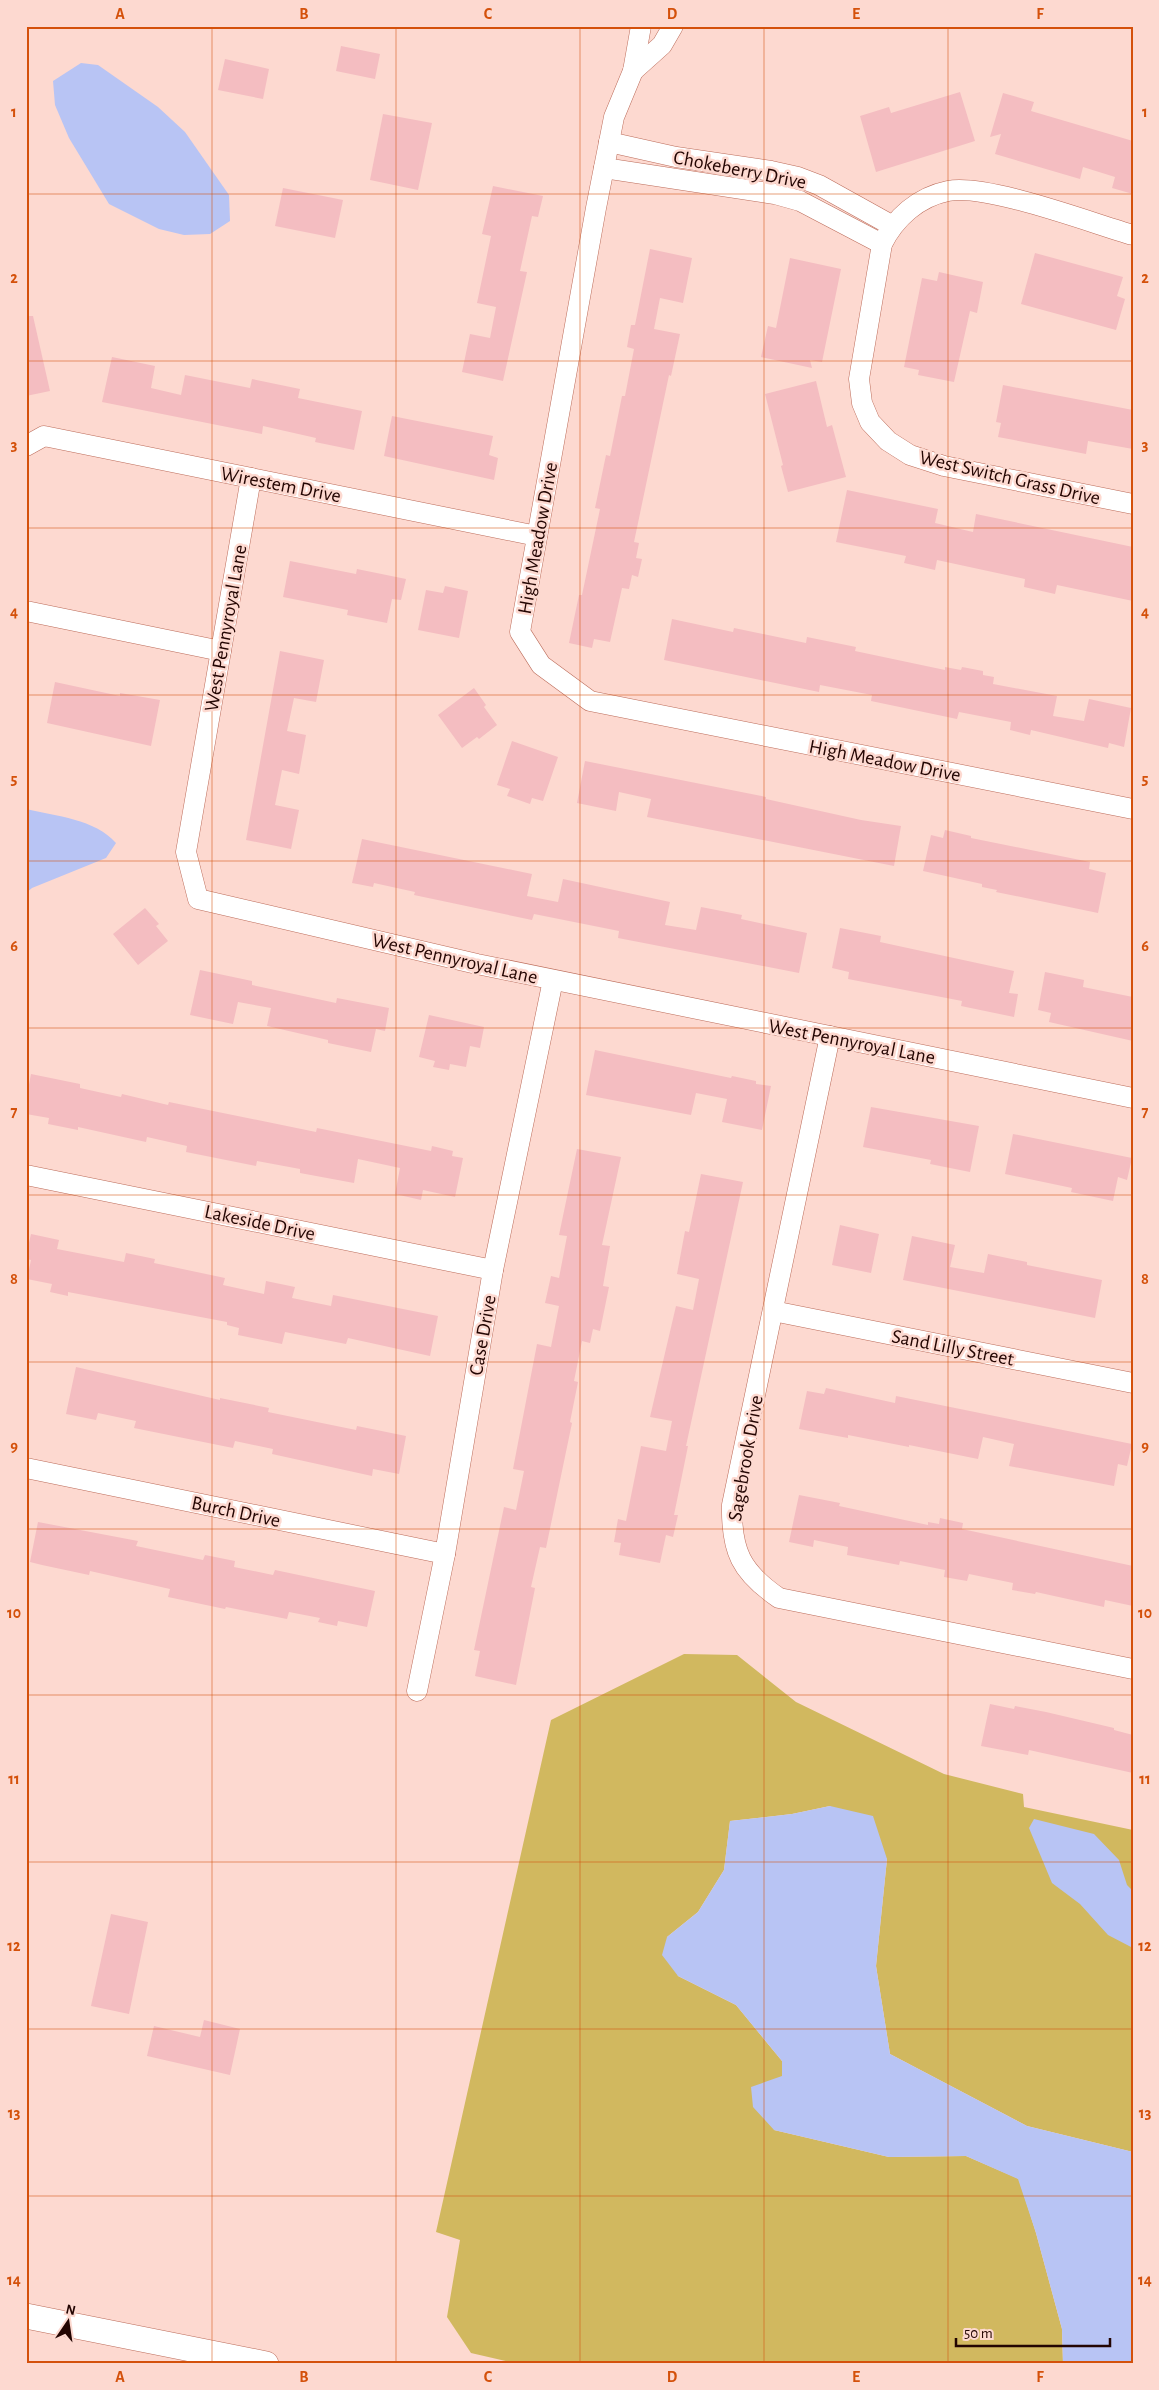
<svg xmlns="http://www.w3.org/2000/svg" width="1159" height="2390" font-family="'Alegreya Sans',sans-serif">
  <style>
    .green { fill: #d1b85f }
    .water { fill: #b8c4f4 }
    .building { fill: #f4bdc1 }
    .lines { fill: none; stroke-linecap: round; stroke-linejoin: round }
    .minor-casing { stroke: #bc6c5a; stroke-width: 21 }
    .tertiary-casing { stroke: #bc6c5a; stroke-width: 26 }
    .minor { stroke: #fff; stroke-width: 20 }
    .tertiary { stroke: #fff; stroke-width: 25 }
    .grid { fill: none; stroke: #d4510b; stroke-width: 1; stroke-opacity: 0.55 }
    .labels { text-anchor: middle; stroke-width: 5; stroke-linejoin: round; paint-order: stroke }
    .street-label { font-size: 20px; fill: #230502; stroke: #fdd9d0 }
    .neatline { fill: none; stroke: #d4510b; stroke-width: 2 }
    .grid-label { font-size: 16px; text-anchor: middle; font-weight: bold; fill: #d4510b }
  </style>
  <rect width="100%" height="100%" fill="#fdd9d0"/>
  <polygon class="green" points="684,1654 737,1655 796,1702 944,1774 1023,1794 1024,1807 1133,1830 1133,2152 1027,2126 890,2054 876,1966 887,1859 830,1806 792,1814 730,1821 724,1870 698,1912 667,1937 678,1976 736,2005 782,2061 782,2076 774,2130 889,2157 966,2156 1019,2179 1036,2233 1062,2329 1063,2364 519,2364 471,2353 447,2317 460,2240 436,2232 551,1720"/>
  <g class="water">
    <polygon points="81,63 98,65 158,107 185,132 229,195 230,221 210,234 184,235 159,229 109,204 69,138 55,105 53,81"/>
    <path d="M26 809C56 816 95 819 116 843L106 858 32 888 26 893Z"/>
    <polygon points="830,1806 873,1816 887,1859 876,1966 890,2054 1027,2126 1133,2152 1133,2364 1063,2364 1062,2329 1036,2233 1018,2179 966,2156 889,2157 774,2130 753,2107 751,2087 782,2076 782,2061 736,2005 678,1976 662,1955 667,1937 698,1912 724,1870 730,1821 792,1814"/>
    <polygon points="1034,1819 1094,1834 1119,1860 1127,1885 1133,1891 1133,1948 1108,1935 1080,1904 1052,1883 1029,1828"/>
  </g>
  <g class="building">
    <polygon points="341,46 380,54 375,79 336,71"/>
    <polygon points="225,59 269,69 263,99 218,90"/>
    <polygon points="960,92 975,141 876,172 860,116 889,107 891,113"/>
    <polygon points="1003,93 1034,102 1031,111 1133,141 1133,194 1112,188 1115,177 1083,167 1080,179 995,154 1001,134 990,137"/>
    <polygon points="383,114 432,123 418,190 370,180"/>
    <polygon points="493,186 543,196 538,217 532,216 520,271 527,272 503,381 462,372 470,334 490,338 496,307 477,303 491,236 482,234"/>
    <polygon points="283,188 343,200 335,238 275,226"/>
    <polygon points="650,249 692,258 683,303 660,298 654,329 680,334 671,376 669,375 634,542 639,543 636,558 642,559 638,577 632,575 629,589 622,588 610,642 594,639 592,648 569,643 579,595 582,595 600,509 595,508 606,455 610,456 622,396 625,396 634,349 627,347 631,325 635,325"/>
    <polygon points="1035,253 1123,277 1117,296 1125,299 1116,330 1021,304"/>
    <polygon points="790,258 841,269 822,362 810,360 812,368 761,357 768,326 776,328"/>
    <polygon points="939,272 983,282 977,313 970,311 954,382 918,375 919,370 904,367 922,278 937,281"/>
    <polygon points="26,316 33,316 50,391 26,396"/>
    <polygon points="112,357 155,366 151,388 181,395 185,375 250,388 252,379 300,389 298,398 362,411 354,450 315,442 316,438 263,426 262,434 102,402"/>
    <polygon points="816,381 827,427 832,425 846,477 788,492 781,466 783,465 765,394"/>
    <polygon points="1003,385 1133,410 1133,449 1088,441 1086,454 998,437 1001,423 996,422"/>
    <polygon points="392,416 493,436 489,455 498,458 494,480 384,456"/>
    <polygon points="847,490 938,509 935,523 973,532 976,514 1133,547 1133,601 1057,585 1055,594 1024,587 1025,579 937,560 935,570 904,563 906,556 836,542"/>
    <polygon points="290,561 356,574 357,569 406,579 401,600 392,599 387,623 347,615 348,610 283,597"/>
    <polygon points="445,586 468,591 459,638 418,630 426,590 443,593"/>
    <polygon points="672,619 733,632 734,628 806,643 807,637 856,647 855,651 945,670 945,667 961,670 962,667 983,671 983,675 994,677 993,684 1057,696 1053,716 1084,721 1089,699 1131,708 1124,747 1109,743 1108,748 1031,730 1030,735 1010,730 1011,722 959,712 957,719 871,701 872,695 820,685 819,692 664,660"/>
    <polygon points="280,651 324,660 316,702 294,698 287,731 306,735 299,774 282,770 275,805 299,810 291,849 246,840"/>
    <polygon points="55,682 120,696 120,693 160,700 151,746 47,723"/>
    <polygon points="474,688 486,705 484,707 497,725 479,739 477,737 462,748 438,715"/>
    <polygon points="512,741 558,757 543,801 532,798 530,804 507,796 510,789 497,785"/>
    <polygon points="585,761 766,797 766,799 861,820 901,826 894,866 647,817 651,799 619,792 616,811 577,803"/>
    <polygon points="945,830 971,836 971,838 1090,862 1089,869 1106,873 1098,913 996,892 997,890 982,887 982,884 923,871 931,835 943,838"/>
    <polygon points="362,839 532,874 527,896 558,902 563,879 670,902 665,925 696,930 701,907 742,915 741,919 807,933 799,973 618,938 619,931 534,914 532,920 414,895 415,892 374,883 373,887 352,883"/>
    <polygon points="145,908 159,924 156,926 168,941 138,965 113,934"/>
    <polygon points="840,928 881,936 880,942 1014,971 1009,993 1018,994 1014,1017 961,1006 962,1001 848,979 849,972 832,968"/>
    <polygon points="200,970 252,981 252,985 336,1003 337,998 389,1008 385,1031 376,1029 371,1052 328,1043 328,1040 267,1026 271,1008 238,1002 233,1024 190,1015"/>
    <polygon points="1045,972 1084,980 1083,987 1133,997 1133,1041 1049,1022 1051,1013 1038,1010"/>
    <polygon points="429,1015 484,1027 480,1048 470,1046 466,1067 450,1064 449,1070 433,1067 435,1061 419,1057"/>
    <polygon points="595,1050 731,1078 732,1076 756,1081 756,1084 771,1086 762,1130 722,1122 727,1099 696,1093 691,1115 586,1095"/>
    <polygon points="31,1074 80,1084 80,1088 121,1097 122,1094 168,1105 169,1102 316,1132 317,1128 431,1151 432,1146 453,1151 452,1156 463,1158 455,1197 423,1190 421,1200 395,1194 400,1168 358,1159 354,1183 300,1173 300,1169 257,1161 256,1166 186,1152 187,1146 147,1137 146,1142 78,1127 78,1130 48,1124 49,1118 26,1114 26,1100"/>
    <polygon points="871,1107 979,1126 970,1172 930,1164 931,1160 863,1147"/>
    <polygon points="1013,1134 1132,1158 1127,1180 1118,1177 1113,1201 1071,1192 1072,1188 1005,1174"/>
    <polygon points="577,1149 621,1157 602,1245 610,1246 603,1286 609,1287 600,1331 593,1329 590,1343 582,1341 574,1381 578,1382 570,1422 572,1423 546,1548 540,1547 531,1587 535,1588 516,1685 475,1676 480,1651 474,1650 504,1507 516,1510 524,1471 513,1469 537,1344 551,1347 559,1306 545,1303 551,1276 559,1278 567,1236 559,1235"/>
    <polygon points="701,1174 743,1182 686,1446 688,1446 674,1515 678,1515 673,1537 666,1535 660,1563 619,1555 621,1543 614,1542 618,1519 626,1521 641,1446 666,1451 672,1421 650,1417 676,1306 693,1310 699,1279 677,1274 685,1231 689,1232"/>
    <polygon points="840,1225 879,1234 871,1273 832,1265"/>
    <polygon points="31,1234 59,1240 57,1249 124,1262 126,1253 155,1259 154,1263 225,1278 223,1285 264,1294 266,1281 295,1287 292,1298 331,1306 333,1295 438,1316 430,1356 348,1338 346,1344 285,1332 282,1344 238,1335 239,1328 227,1325 227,1322 68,1292 68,1296 50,1292 52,1284 27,1279 31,1260 26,1259 26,1256"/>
    <polygon points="912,1236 955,1245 950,1267 984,1273 988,1254 1027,1262 1027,1265 1102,1280 1095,1318 903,1280"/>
    <polygon points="76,1367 220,1400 220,1398 269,1408 268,1412 356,1430 357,1426 406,1436 399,1474 373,1469 372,1476 272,1454 273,1449 235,1441 233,1448 134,1428 136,1421 98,1413 96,1420 66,1414"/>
    <polygon points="826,1388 895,1403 896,1396 1132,1444 1127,1466 1118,1464 1114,1486 1009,1466 1014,1444 983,1437 978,1459 909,1445 909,1447 848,1435 848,1438 799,1429 807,1391 824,1394"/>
    <polygon points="799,1495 840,1503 839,1506 928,1525 928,1522 939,1524 940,1518 963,1523 962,1529 1133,1566 1133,1606 1105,1600 1104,1607 1036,1592 1035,1594 1012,1590 1013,1583 969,1574 967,1581 944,1577 945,1570 900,1561 899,1565 847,1555 848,1547 814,1540 813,1547 789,1542"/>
    <polygon points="38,1522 138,1541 136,1546 203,1560 205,1555 235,1561 234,1567 273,1575 275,1570 375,1591 367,1627 338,1621 337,1626 318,1622 320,1618 289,1612 287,1619 226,1607 225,1609 168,1597 170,1589 90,1571 89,1575 42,1565 30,1562"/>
    <polygon points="990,1704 1014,1709 1015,1706 1046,1712 1114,1728 1114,1730 1133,1735 1133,1773 1029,1750 1028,1755 981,1746"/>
    <polygon points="111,1914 148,1922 129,2014 91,2006"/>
    <polygon points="204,2020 240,2029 230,2075 147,2056 154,2026 200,2037"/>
  </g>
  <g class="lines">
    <g class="minor-casing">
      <g id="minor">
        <polyline points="641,26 633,71 614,117 596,208 520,632 541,665 590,701 1133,809"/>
        <polyline points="633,71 662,45 673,26"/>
        <polyline points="609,142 676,157 771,171 798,177 819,185 891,225"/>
        <polyline points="604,168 775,194 800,201 882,244"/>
        <path d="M1133 235C1091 223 986 183 948 191 918 197 895 218 882 244L859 379 862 403 870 422 888 441 910 455 944 466 1133 504"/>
        <polyline points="26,446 44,436 537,536"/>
        <polyline points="251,478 186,852 198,899 477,964 1133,1098"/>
        <polyline points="26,611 221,651"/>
        <path d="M830 1036 732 1505C731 1551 741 1572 779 1598L1133 1669"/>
        <polyline points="26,1175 493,1270"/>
        <polyline points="773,1311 1133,1383"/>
        <polyline points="26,1468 445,1554"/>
        <polyline points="417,1691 445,1554 493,1270 553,980"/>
      </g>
    </g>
    <g class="tertiary-casing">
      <polyline id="tertiary" points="26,2316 266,2364"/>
    </g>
    <use href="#minor" class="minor"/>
    <use href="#tertiary" class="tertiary"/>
  </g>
  <path class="grid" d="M212 26V2364M396 26V2364M580 26V2364M764 26V2364M948 26V2364M26 194H1133M26 361H1133M26 528H1133M26 695H1133M26 861H1133M26 1028H1133M26 1195H1133M26 1362H1133M26 1529H1133M26 1695H1133M26 1862H1133M26 2029H1133M26 2196H1133"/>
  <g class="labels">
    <g class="street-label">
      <text transform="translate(740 169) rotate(11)" y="7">Chokeberry Drive</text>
      <text transform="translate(1010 477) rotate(13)" y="7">West Switch Grass Drive</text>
      <text transform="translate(281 484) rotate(11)" y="7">Wirestem Drive</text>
      <text transform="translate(537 538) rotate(-80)" y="7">High Meadow Drive</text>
      <text transform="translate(225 628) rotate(-80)" y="7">West Pennyroyal Lane</text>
      <text transform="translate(885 760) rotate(11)" y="7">High Meadow Drive</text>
      <text transform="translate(455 958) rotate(13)" y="7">West Pennyroyal Lane</text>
      <text transform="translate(852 1041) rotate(11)" y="7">West Pennyroyal Lane</text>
      <text transform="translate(260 1222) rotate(12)" y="7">Lakeside Drive</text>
      <text transform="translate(482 1335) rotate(-80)" y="7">Case Drive</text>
      <text transform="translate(953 1347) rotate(11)" y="7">Sand Lilly Street</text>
      <text transform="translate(745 1458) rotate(-80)" y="7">Sagebrook Drive</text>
      <text transform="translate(236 1511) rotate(12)" y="7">Burch Drive</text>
    </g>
  </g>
  <rect width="1159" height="2390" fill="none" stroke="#fdd9d0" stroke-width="55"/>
  <g transform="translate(68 2322) rotate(13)" stroke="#fdd9d0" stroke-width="4" paint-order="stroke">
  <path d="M0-4L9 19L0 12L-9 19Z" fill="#230502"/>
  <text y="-8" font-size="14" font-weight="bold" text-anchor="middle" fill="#230502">N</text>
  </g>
  <path d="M956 2338v8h154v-8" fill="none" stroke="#230502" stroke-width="2.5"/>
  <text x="964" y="2338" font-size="15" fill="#230502" stroke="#fdd9d0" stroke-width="4" paint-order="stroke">50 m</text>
  <rect x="28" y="28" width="1104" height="2334" class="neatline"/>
  <g class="grid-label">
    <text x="120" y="19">A</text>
    <text x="304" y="19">B</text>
    <text x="488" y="19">C</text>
    <text x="672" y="19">D</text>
    <text x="856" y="19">E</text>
    <text x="1040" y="19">F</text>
    <text x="14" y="117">1</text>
    <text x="1145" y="117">1</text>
    <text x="14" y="283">2</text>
    <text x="1145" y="283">2</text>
    <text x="14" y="450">3</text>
    <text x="1145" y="450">3</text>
    <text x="14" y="617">4</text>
    <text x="1145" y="617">4</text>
    <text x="14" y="784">5</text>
    <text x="1145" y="784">5</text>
    <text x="14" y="951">6</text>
    <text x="1145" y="951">6</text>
    <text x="14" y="1117">7</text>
    <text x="1145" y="1117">7</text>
    <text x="14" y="1284">8</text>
    <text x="1145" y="1284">8</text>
    <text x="14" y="1451">9</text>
    <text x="1145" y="1451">9</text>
    <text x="14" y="1618">10</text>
    <text x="1145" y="1618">10</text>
    <text x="14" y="1784">11</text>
    <text x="1145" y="1784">11</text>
    <text x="14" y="1951">12</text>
    <text x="1145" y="1951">12</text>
    <text x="14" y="2118">13</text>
    <text x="1145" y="2118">13</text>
    <text x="14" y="2285">14</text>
    <text x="1145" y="2285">14</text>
    <text x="120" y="2382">A</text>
    <text x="304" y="2382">B</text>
    <text x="488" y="2382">C</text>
    <text x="672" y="2382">D</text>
    <text x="856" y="2382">E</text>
    <text x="1040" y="2382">F</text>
  </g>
</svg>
